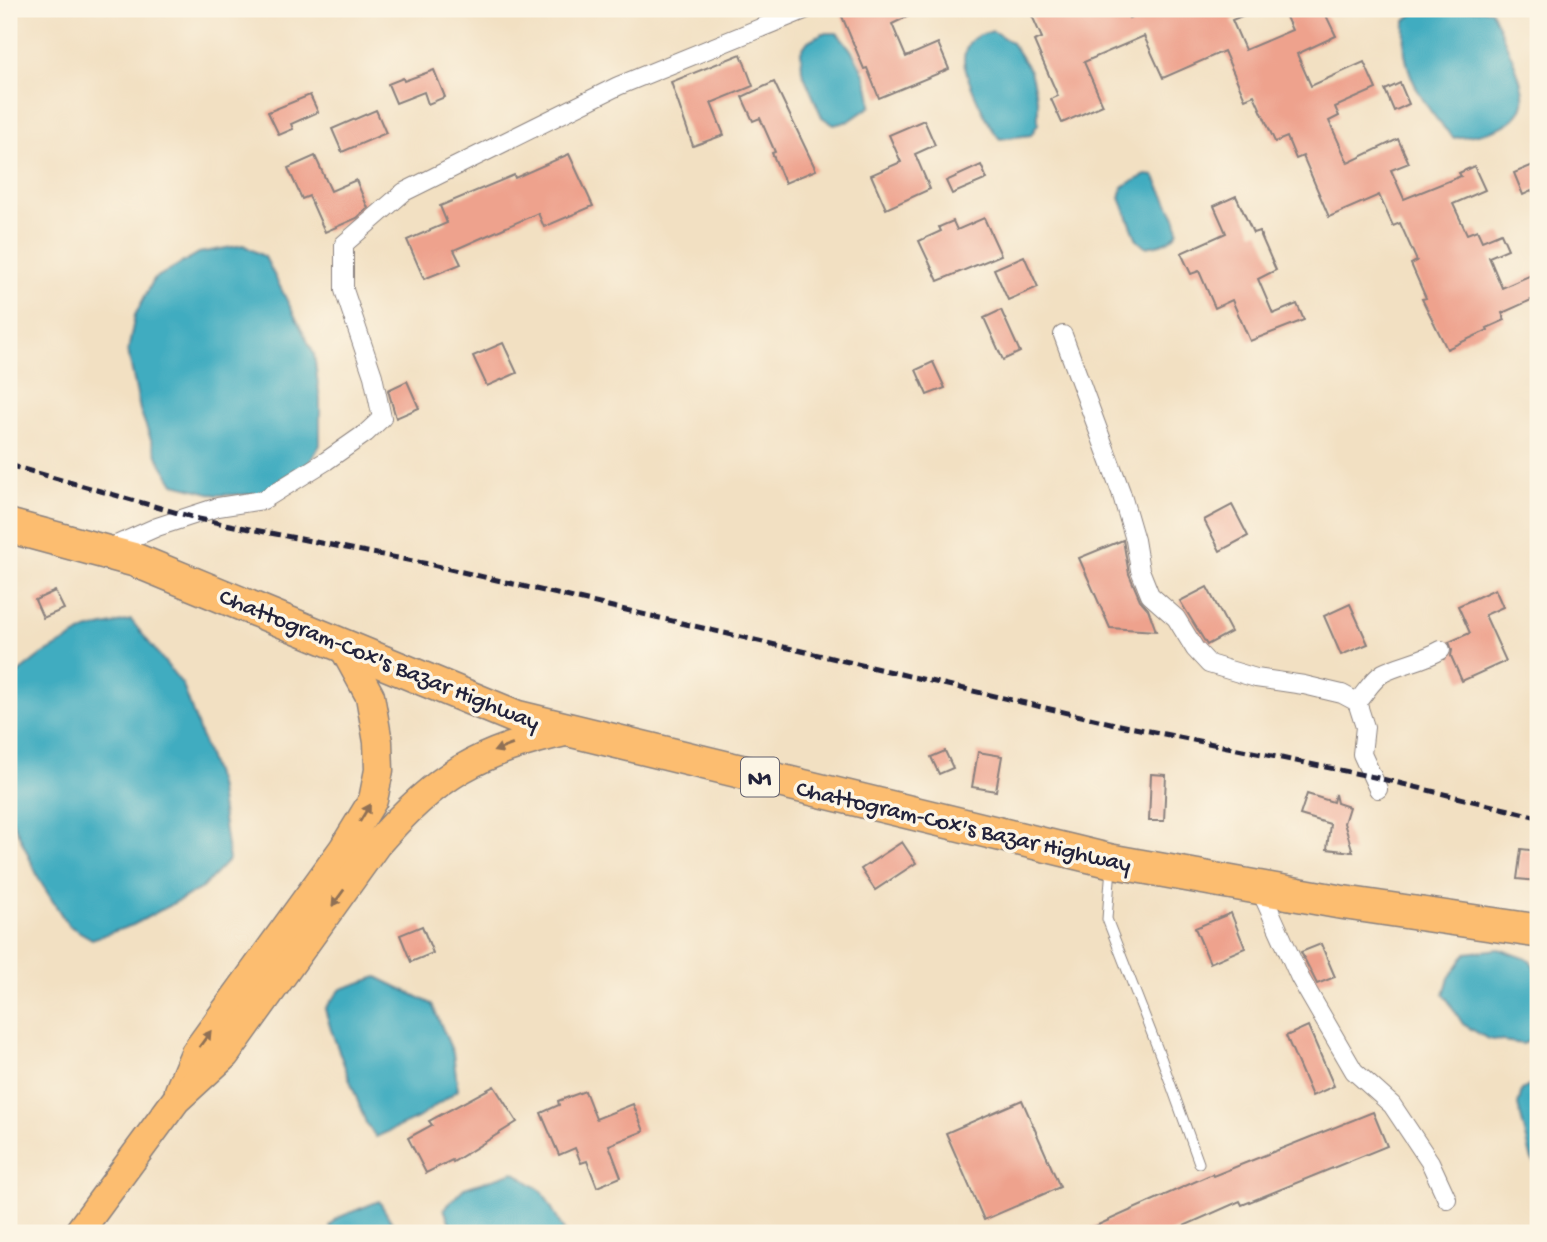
<svg xmlns="http://www.w3.org/2000/svg" width="1547" height="1242" font-family="'Gochi Hand',sans-serif">
  <style>
    .water { fill: #41acc0; stroke: #32677e; stroke-width: 2 }
    .building { fill: #eea28d }
    .lines { fill: none; stroke-linecap: round; stroke-linejoin: round }
    .lane-casing { stroke: #8a817e; stroke-width: 11 }
    .street-casing { stroke: #8a817e; stroke-width: 20 }
    .primary-casing { stroke: #8a817e; stroke-width: 31 }
    .highway-casing { stroke: #8a817e; stroke-width: 36 }
    .lane { stroke: #fff; stroke-width: 9 }
    .street { stroke: #fff; stroke-width: 18 }
    .primary { stroke: #fcbd6f; stroke-width: 28 }
    .highway { stroke: #fcbd6f; stroke-width: 33 }
    .rail { stroke: #22223b; stroke-width: 5; stroke-dasharray: 10 5; stroke-linecap: butt }
    .oneway { fill: #8f7055 }
    .labels { text-anchor: middle; stroke-width: 7; stroke-linejoin: round; paint-order: stroke }
    .shield { fill: #fcf5e5; stroke: #63616e; stroke-width: 2 }
    .shield-label { font-size: 23px; font-weight: bold; fill: #22223b }
    .street-label { font-size: 24px; fill: #22223b; stroke: #fcf5e5 }
  </style>
  <rect width="100%" height="100%" fill="#fcf5e5"/>
  <filter id="ink" filterUnits="userSpaceOnUse"><feTurbulence type="fractalNoise" baseFrequency=".0143" numOctaves="2"/><feDisplacementMap in="SourceGraphic" scale="14" xChannelSelector="R" yChannelSelector="G"/><feConvolveMatrix kernelMatrix="1 2 1 2 8 2 1 2 1" color-interpolation-filters="sRGB"/></filter>
  <filter id="wash" filterUnits="userSpaceOnUse"><feTurbulence type="fractalNoise" baseFrequency=".00686" numOctaves="4" result="noise"/><feDisplacementMap in="SourceGraphic" scale="28" xChannelSelector="R" yChannelSelector="G"/><feGaussianBlur stdDeviation="1.57" result="paint"/><feColorMatrix in="noise" values="0 0 0 0 0 0 0 0 0 0 0 0 0 0 0 0 0 1.4 0 .05"/><feComposite in="paint" operator="in"/></filter>
  <g filter="url(#wash)">
    <rect width="100%" height="100%" fill="#f2e0c2"/>
    <g class="water">
      <path d="M1419 9 1491 10C1499 30 1527 83 1523 103 1517 130 1476 135 1454 138 1432 117 1410 85 1405 54 1404 43 1405 32 1405 21Z"/>
      <path d="M993 31 1012 43 1030 71 1038 103V124L1031 135 1000 139C988 126 964 76 964 59 964 54 967 47 969 43 975 35 984 34 993 31Z"/>
      <path d="M823 33H837C855 51 871 81 871 106L849 121 834 125 822 117 802 71 801 51 808 41Z"/>
      <path d="M1146 175 1154 176 1176 219 1178 231C1171 243 1158 245 1145 247L1137 240 1120 198 1123 186Z"/>
      <polygon points="243,245 265,257 314,354 320,400 320,445 304,472 268,494 217,495 174,484 158,458 140,410 128,351 135,315 154,279 199,253"/>
      <polygon points="131,620 183,685 218,784 229,860 202,888 133,925 92,939 68,925 40,881 9,813 9,680 38,657 86,630"/>
      <polygon points="1499,949 1530,960 1538,973 1538,1037 1523,1044 1488,1039 1463,1024 1444,994 1449,978 1466,953"/>
      <polygon points="377,977 432,1004 453,1053 458,1090 418,1118 376,1137 366,1123 331,1030 325,1009 341,989"/>
      <polygon points="1538,1081 1538,1166 1532,1160 1518,1105 1522,1090"/>
      <polygon points="514,1172 543,1192 565,1233 454,1233 444,1209 464,1188"/>
      <polygon points="379,1201 398,1233 331,1233 330,1227 337,1218"/>
    </g>
    <g id="blocks">
      <g class="building">
        <polygon points="853,9 923,9 892,24 906,57 938,43 949,69 879,98 867,68 864,69 841,14"/>
        <polygon points="1029,9 1124,9 1129,18 1150,9 1259,9 1232,20 1245,50 1292,30 1286,17 1305,9 1323,9 1336,36 1297,54 1311,86 1364,62 1376,89 1335,107 1339,116 1329,121 1348,163 1398,139 1409,163 1391,170 1404,199 1461,176 1459,173 1474,166 1485,190 1453,204 1467,234 1477,230 1482,241 1501,233 1508,249 1489,257 1502,288 1538,272 1538,297 1502,313 1505,320 1487,328 1488,330 1447,349 1422,299 1426,298 1411,264 1417,261 1400,223 1393,226 1379,195 1329,217 1303,156 1296,159 1287,137 1275,142 1254,95 1245,99 1224,51 1163,78 1144,36 1084,62 1103,105 1062,123 1051,99 1058,96 1034,41 1042,38"/>
        <polygon points="741,54 753,86 711,103 724,135 693,146 671,82"/>
        <polygon points="434,70 445,97 428,104 424,92 396,103 388,84 403,78 404,81"/>
        <polygon points="774,82 816,170 785,183 772,153 775,152 760,118 753,121 742,97"/>
        <polygon points="1400,83 1409,104 1394,111 1385,90"/>
        <polygon points="310,95 318,112 291,124 293,129 279,135 268,112"/>
        <polygon points="376,110 386,133 342,152 332,129"/>
        <polygon points="924,120 935,145 915,154 930,189 886,209 871,175 901,162 889,135"/>
        <polygon points="569,154 593,206 544,227 538,213 454,250 461,264 424,279 407,240 447,223 440,206 514,175 515,178"/>
        <polygon points="315,156 331,191 356,180 368,208 357,218 325,232 309,196 302,199 288,168"/>
        <polygon points="1538,163 1538,188 1523,195 1514,173"/>
        <polygon points="981,165 987,179 952,194 946,181"/>
        <polygon points="1236,196 1253,233 1259,231 1276,270 1258,279 1273,314 1297,304 1304,320 1250,341 1232,300 1215,308 1199,271 1191,274 1181,253 1226,233 1214,206"/>
        <polygon points="984,218 1001,255 938,281 919,241 941,231 939,227 953,221 957,230"/>
        <polygon points="1024,256 1038,287 1008,300 994,269"/>
        <polygon points="1001,310 1020,352 1003,360 984,318"/>
        <polygon points="503,343 517,373 487,386 473,356"/>
        <polygon points="933,362 945,388 927,395 916,370"/>
        <polygon points="407,381 419,408 396,418 388,390"/>
        <polygon points="1232,505 1248,536 1220,551 1204,520"/>
        <polygon points="1123,540 1129,574 1140,600 1148,609 1156,631 1110,628 1079,558"/>
        <polygon points="1207,587 1231,632 1207,645 1180,601"/>
        <polygon points="1495,589 1503,607 1485,615 1506,661 1462,681 1451,656 1452,650 1449,642 1470,633 1458,606"/>
        <polygon points="55,591 64,609 43,618 35,600"/>
        <polygon points="1350,604 1368,644 1341,655 1324,616"/>
        <polygon points="945,751 953,768 939,774 931,757"/>
        <polygon points="978,752 1002,756 996,791 972,787"/>
        <polygon points="1151,774 1166,775 1164,821 1149,821"/>
        <polygon points="1307,794 1333,802 1335,794 1337,803 1349,807 1344,823 1353,852 1327,849 1330,824 1300,815"/>
        <polygon points="902,842 916,863 875,890 861,869"/>
        <polygon points="1521,849 1538,851 1538,881 1517,879"/>
        <polygon points="1231,913 1245,948 1210,963 1195,928"/>
        <polygon points="422,926 433,953 411,962 400,935"/>
        <polygon points="1321,944 1335,977 1317,984 1301,952"/>
        <polygon points="1308,1026 1334,1086 1312,1096 1286,1036"/>
        <polygon points="494,1086 517,1122 453,1162 452,1160 426,1173 408,1138 432,1125 429,1121"/>
        <polygon points="585,1091 596,1119 633,1104 644,1131 609,1145 621,1177 597,1187 587,1161 581,1163 575,1148 559,1155 541,1113 559,1105 558,1101"/>
        <polygon points="1022,1100 1060,1187 984,1220 946,1133"/>
        <polygon points="1373,1112 1387,1146 1242,1205 1240,1201 1168,1233 1080,1233 1212,1174 1213,1176"/>
      </g>
    </g>
  </g>
  <g filter="url(#ink)">
    <use href="#blocks" fill-opacity="0" stroke="#8a817e" stroke-width="2"/>
    <g class="lines">
      <g class="lane-casing">
        <polyline id="lane" points="1111,867 1107,919 1162,1060 1199,1163"/>
      </g>
      <g class="street-casing">
        <g id="street">
          <polyline points="1063,335 1121,492 1135,540 1140,570 1150,595 1176,618 1195,649 1209,664 1256,678 1304,685 1342,694 1357,702 1365,727 1362,754 1378,789"/>
          <polyline points="105,550 157,527 218,507 263,500 326,461 366,433 382,418 373,376 344,290 344,244 404,192 618,86 807,9"/>
          <path d="M1357 702C1366 692 1372 680 1383 673 1401 664 1422 661 1441 650"/>
          <polyline points="1259,887 1300,978 1354,1071 1392,1105 1430,1162 1447,1199"/>
        </g>
      </g>
      <g class="primary-casing">
        <g id="primary">
          <polyline points="179,1091 195,1053 343,849 373,800 379,770 378,742 370,696 342,645"/>
          <path d="M78 1233 176 1100 225 1055 376 845C437 774 479 751 569 731"/>
        </g>
      </g>
      <g class="highway-casing">
        <polyline id="highway" points="9,526 135,560 516,717 1111,861 1340,902 1538,931"/>
      </g>
      <use href="#lane" class="lane"/>
      <use href="#street" class="street"/>
      <use href="#primary" class="primary"/>
      <use href="#highway" class="highway"/>
      <polyline class="rail" points="9,465 199,519 428,564 1115,724 1374,777 1538,817"/>
    </g>
    <defs><path id="oneway-solid" d="M-6-.8H1V-3.2L6.5 0L1 3.2V.8H-6Z" transform="scale(1.75)"/></defs>
    <g class="oneway">
      <use href="#oneway-solid" transform="translate(503 748) rotate(160)"/>
      <use href="#oneway-solid" transform="translate(365 813) rotate(-59)"/>
      <use href="#oneway-solid" transform="translate(338 898) rotate(126)"/>
      <use href="#oneway-solid" transform="translate(205 1039) rotate(-54)"/>
    </g>
  </g>
  <g class="labels">
    <rect class="shield" x="741" y="757.5" width="38" height="39" rx="5"/>
    <g class="shield-label">
      <text x="760" y="785">N1</text>
    </g>
    <g class="street-label">
      <text transform="translate(380 658) rotate(22)" y="8">Chattogram-Cox's Bazar Highway</text>
      <text transform="translate(964 825) rotate(13)" y="8">Chattogram-Cox's Bazar Highway</text>
    </g>
  </g>
  <rect width="1547" height="1242" fill="none" stroke="#fcf5e5" stroke-width="35"/>
</svg>
